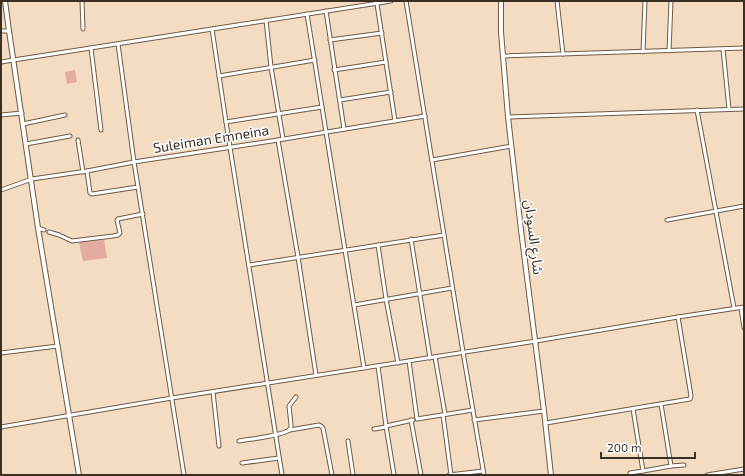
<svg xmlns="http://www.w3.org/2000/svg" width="745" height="476" font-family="'Exo 2','Noto Sans Arabic',sans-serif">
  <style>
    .green { fill: #e4aba0 }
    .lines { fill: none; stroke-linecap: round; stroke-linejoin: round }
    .street-casing { stroke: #6f5a44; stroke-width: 5 }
    .secondary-casing { stroke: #6f5a44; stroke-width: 6 }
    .street { stroke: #fff; stroke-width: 3 }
    .secondary { stroke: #fff; stroke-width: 4 }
    .labels { text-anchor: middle; stroke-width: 3; stroke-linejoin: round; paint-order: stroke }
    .street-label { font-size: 14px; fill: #382f25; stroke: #fff }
  </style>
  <rect width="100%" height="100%" fill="#f4dcc3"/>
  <g class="green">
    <polygon points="75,70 77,82 67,84 65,72"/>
    <polygon points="104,240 107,258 83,261 79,243 80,242"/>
  </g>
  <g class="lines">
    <g class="street-casing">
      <g id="street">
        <polyline points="82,1 83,29"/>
        <polyline points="406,1 463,352 484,475"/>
        <polyline points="557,1 563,54"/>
        <polyline points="377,4 395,121"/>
        <polyline points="326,11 344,129"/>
        <polyline points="307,14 364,368"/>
        <polyline points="266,20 271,67 283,139"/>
        <polyline points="212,29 226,122 282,475"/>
        <polyline points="1,31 9,31"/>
        <polyline points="330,40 382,33"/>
        <polyline points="118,44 134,162 184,475"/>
        <polyline points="91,48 101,130"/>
        <polyline points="723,49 729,109"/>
        <polyline points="669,51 671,1"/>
        <polyline points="643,52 645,1"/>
        <polyline points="503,56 744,48"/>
        <polyline points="1,62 391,1"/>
        <polyline points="334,70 386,62"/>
        <polyline points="219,76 315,60"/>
        <polyline points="340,100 391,92"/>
        <polyline points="697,110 734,308"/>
        <polyline points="1,115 22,113"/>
        <polyline points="508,117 744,109"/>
        <polyline points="226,122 322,107"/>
        <polyline points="23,124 65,115"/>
        <polyline points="78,140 83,172"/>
        <polyline points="278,140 298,257 316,375"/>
        <polyline points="26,144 70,136"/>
        <polyline points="432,160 511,146"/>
        <polyline points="87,171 90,193 92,194 138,187"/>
        <polyline points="1,190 32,179 87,171 134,162 278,140 425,116"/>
        <polyline points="667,220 744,206"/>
        <polyline points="38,228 44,230"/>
        <polyline points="49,232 59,235 72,241 113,236 118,235 120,233 117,220 118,219 143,214"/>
        <polyline points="411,239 430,358"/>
        <polyline points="378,245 386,299 398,363"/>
        <polyline points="249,265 444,235"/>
        <polyline points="354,305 452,288"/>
        <polyline points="741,308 744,328"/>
        <polyline points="1,353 58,346"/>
        <polyline points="435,357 445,414"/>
        <polyline points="409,361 417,419 473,410"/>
        <polyline points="378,366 386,426 394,475"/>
        <polyline points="213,392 219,446"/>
        <polyline points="633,409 643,471 671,466 661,404"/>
        <polyline points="443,415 451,475"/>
        <polyline points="411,420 421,475"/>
        <polyline points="474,420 544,411"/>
        <polyline points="546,423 690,399 691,396 678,317"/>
        <polyline points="386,426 413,420"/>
        <polyline points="1,427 172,398 536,341 678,317 744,307"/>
        <polyline points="374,429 386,427"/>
        <polyline points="290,430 319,425 321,426 323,428 332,475"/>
        <path d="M239 441C249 439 282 436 289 430 291 428 291 428 291 425L289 406 296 397"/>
        <polyline points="348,441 353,475"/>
        <polyline points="242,463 279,458"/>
        <polyline points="671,466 684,465"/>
        <polyline points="630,473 643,471"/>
        <polyline points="449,475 483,471"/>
        <polyline points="707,475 744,469"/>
      </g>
    </g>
    <g class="secondary-casing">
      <g id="secondary">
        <polyline points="5,1 9,31 38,228 79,475"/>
        <polyline points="501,1 501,32 508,117 521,230 544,411 551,475"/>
      </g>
    </g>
    <use href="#street" class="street"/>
    <use href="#secondary" class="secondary"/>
  </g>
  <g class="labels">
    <g class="street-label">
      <text transform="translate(211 139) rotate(-9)" y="5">Suleiman Emneina</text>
      <text transform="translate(534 237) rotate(83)" y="5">شارع السودان</text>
    </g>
  </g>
  <rect width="745" height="476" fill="none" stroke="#382f25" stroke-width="4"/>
  <path d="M601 452v6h94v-6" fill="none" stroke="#382f25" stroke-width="2"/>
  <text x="607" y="452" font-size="12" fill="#382f25" stroke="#ffffff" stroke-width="3" paint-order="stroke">200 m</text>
</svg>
